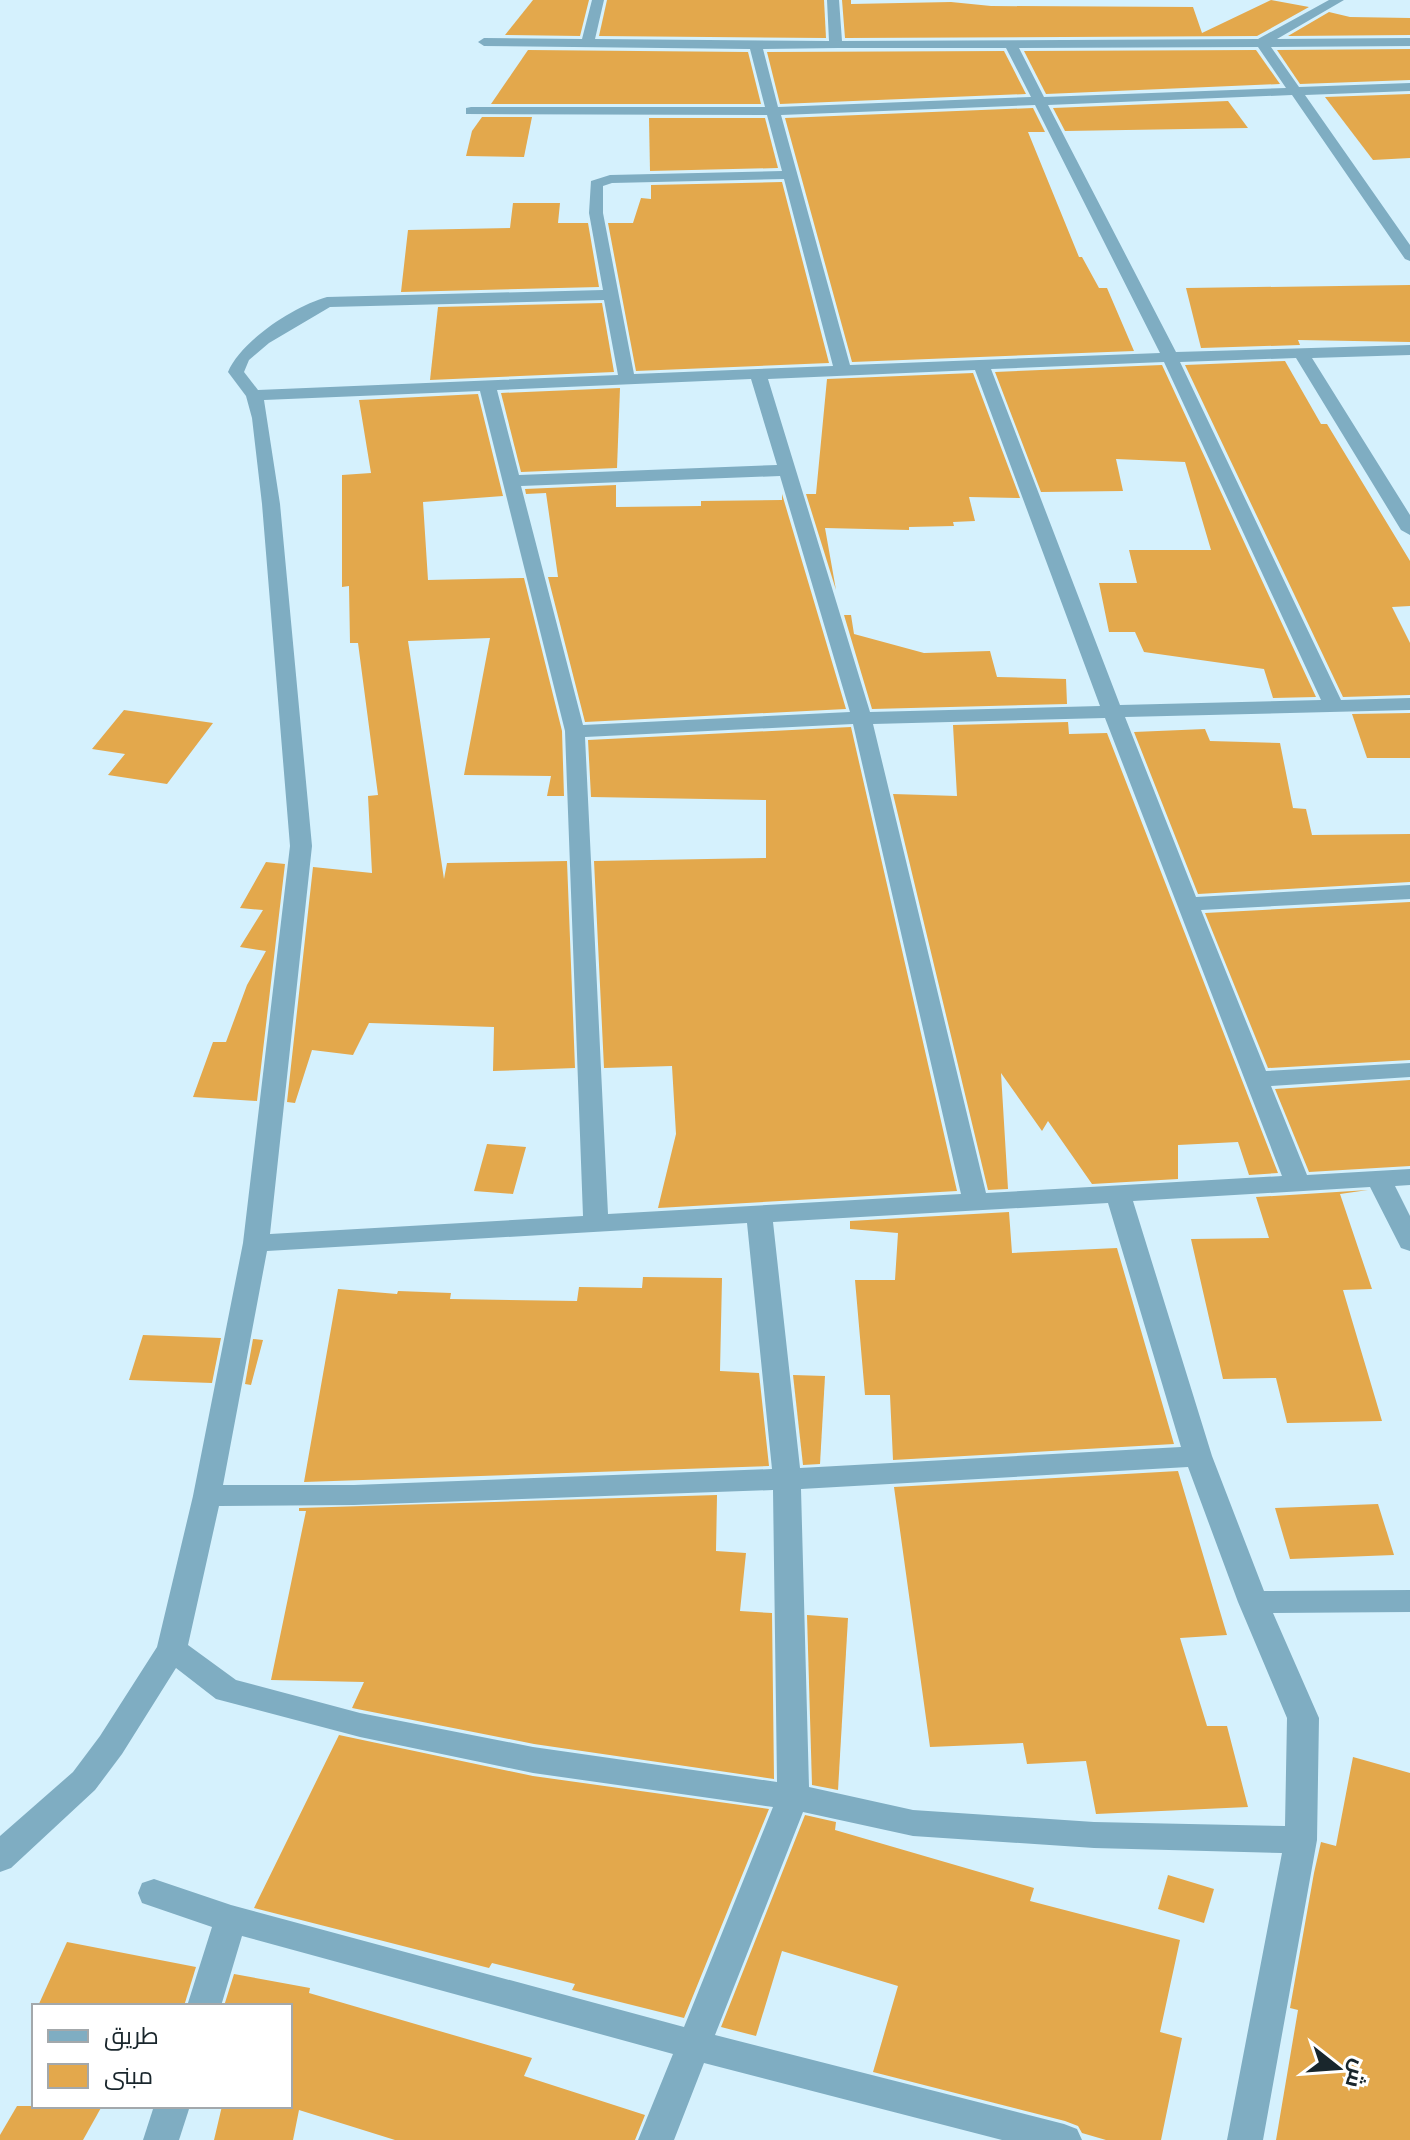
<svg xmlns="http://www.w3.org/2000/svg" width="1410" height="2140" font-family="'Libre Baskerville',Cairo,serif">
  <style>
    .building { fill: #e3a84c }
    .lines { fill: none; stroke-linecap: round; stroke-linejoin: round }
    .minor { fill: #7fadc2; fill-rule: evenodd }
  </style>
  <rect width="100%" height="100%" fill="#d5f1fd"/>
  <g class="building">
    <polygon points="533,0 589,0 580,36 505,35"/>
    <polygon points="607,0 824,0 826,38 599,36"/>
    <polygon points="842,0 851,0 851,4 951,2 991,6 1193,7 1202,33 1271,0 1309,7 1257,36 845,38"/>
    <polygon points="1329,12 1350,17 1410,18 1410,35 1288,36"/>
    <polygon points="1410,49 1410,80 1300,84 1277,50"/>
    <polygon points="528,50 748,52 761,104 491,104"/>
    <polygon points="1256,50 1280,84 1046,94 1024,51"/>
    <polygon points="1004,51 1026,94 780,104 767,52"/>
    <polygon points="1410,94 1410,158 1373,160 1325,97"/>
    <polygon points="1228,101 1248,128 1065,131 1053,108"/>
    <polygon points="1033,108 1045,132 1028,132 1079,257 1082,257 1099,288 1107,288 1134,351 852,362 785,118"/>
    <polygon points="482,117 532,117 524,157 466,156 472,131"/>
    <polygon points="649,118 765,118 778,168 650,171"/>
    <polygon points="782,182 829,363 636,371 608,223 633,223 641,198 651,199 651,185"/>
    <polygon points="513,203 560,203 558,223 588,223 599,287 401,292 408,230 510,228"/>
    <polygon points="1410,285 1410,342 1298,340 1300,345 1201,348 1186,288"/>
    <polygon points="602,303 614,372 430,380 438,307"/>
    <polygon points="1285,361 1321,424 1327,424 1410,561 1410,606 1392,607 1410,643 1410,695 1343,697 1185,365"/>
    <polygon points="1162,365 1316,697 1273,698 1264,669 1144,652 1135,632 1109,632 1099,583 1137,583 1129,550 1211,550 1185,462 1116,459 1123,491 1041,492 995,372"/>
    <polygon points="973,373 1020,498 969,497 975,521 953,522 954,526 909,527 909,530 825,528 836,590 806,494 816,494 827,379"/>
    <polygon points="620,388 617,468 521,472 501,393"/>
    <polygon points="478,394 503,496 423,502 428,580 524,578 562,731 564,796 547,796 551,776 464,775 490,638 408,641 444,879 447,863 567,861 575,1068 493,1071 494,1027 369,1023 353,1055 312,1050 295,1103 287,1102 313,867 372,873 368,796 378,795 358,643 350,643 349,586 342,587 342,475 371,473 359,400"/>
    <polygon points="616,485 616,507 701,506 701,501 782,500 782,494 846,709 585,722 548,577 558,577 546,493 526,494 525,489"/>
    <polygon points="844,615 851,615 854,634 924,653 990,651 997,677 1066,679 1067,704 872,709"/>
    <polygon points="124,710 213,723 167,784 108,775 125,754 92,749"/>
    <polygon points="1410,713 1410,758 1367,758 1352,714"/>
    <polygon points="1068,722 1069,734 1107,733 1278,1173 1249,1175 1238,1142 1178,1145 1178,1179 1092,1184 1048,1121 1042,1131 1001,1073 1008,1189 988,1190 893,794 957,796 953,725"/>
    <polygon points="851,727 957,1191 658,1208 676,1134 672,1066 604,1068 594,861 766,858 766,800 591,797 588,740"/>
    <polygon points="1205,729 1210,741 1280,743 1293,808 1306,809 1312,835 1410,834 1410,882 1198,894 1134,732"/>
    <polygon points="266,862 285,864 257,1101 193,1097 213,1042 226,1042 247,985 266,951 240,947 263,910 240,908"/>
    <polygon points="1410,902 1410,1060 1268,1068 1205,913"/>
    <polygon points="1410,1080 1410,1166 1309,1172 1275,1089"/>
    <polygon points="487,1144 526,1147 513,1194 474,1191"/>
    <polygon points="1368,1190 1340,1194 1372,1289 1343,1290 1382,1421 1287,1423 1276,1378 1223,1379 1191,1239 1269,1238 1256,1197"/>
    <polygon points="1009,1212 1012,1253 1117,1248 1174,1444 893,1460 890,1395 865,1395 855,1280 895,1280 898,1233 850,1229 850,1221"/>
    <polygon points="643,1277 722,1278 720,1371 759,1373 769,1466 304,1482 338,1289 397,1294 398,1291 451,1293 450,1299 577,1301 579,1287 642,1288"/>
    <polygon points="143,1335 221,1338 212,1383 129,1380"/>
    <polygon points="253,1339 263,1340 251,1385 245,1384"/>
    <polygon points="793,1375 825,1376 820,1464 803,1465"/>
    <polygon points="1178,1471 1227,1635 1180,1638 1207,1726 1227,1726 1248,1807 1096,1814 1086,1761 1027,1764 1023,1743 930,1747 894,1487"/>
    <polygon points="717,1495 716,1551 746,1553 740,1611 772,1613 774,1779 534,1744 352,1708 364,1682 271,1680 306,1511 299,1511 299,1508"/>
    <polygon points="1378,1504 1394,1555 1290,1559 1275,1508"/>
    <polygon points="807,1615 848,1618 838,1790 812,1785"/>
    <polygon points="339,1735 533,1776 769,1809 684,2018 572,1990 575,1984 492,1963 489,1968 254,1908"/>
    <polygon points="1353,1757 1410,1773 1410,2140 1276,2140 1298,2010 1290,2008 1314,1873 1321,1842 1336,1846"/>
    <polygon points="805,1815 836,1822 835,1830 1034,1888 1030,1901 1180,1940 1160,2032 1182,2038 1161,2140 1106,2140 1082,2133 1078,2126 1065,2121 873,2072 898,1986 782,1951 756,2036 721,2027"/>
    <polygon points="1168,1875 1214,1889 1204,1923 1158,1909"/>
    <polygon points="67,1942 196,1967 184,2006 38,2006"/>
    <polygon points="234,1974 310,1988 309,1993 532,2058 524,2076 645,2115 635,2140 395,2140 299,2110 293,2140 214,2140 222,2106 290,2106 290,2006 224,2006"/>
    <polygon points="17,2106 102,2106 83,2140 0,2140 0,2135"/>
  </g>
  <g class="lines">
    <g class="minor">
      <path d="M592 0H604L595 39 829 41 827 0H839L842 41 1258 39 1329 0H1344L1277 39 1410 38V46L1271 47 1299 87 1410 83V91L1305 95 1410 245V261L1405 259 1292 95 1048 105 1176 352 1410 345V355L1312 358 1410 515V535L1401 530 1296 358 1180 362 1341 700 1410 698V710L1125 717 1196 897 1410 885V899L1201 910 1266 1071 1410 1063V1077L1271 1086 1307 1175 1410 1169V1185L1395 1186 1410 1216V1251L1401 1248 1370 1187 1133 1201 1212 1456 1264 1591 1410 1590V1612L1273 1613 1319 1718 1317 1840 1263 2140H1227L1282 1853 1094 1848 913 1836 803 1812 715 2035 1064 2124 1077 2129 1082 2140H1002L704 2063 674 2140H638L673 2054 242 1936 221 2006H187L212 1927 142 1903 138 1893 142 1883 154 1879 231 1905 684 2027 773 1807 533 1773 360 1737 216 1699 176 1668 122 1754 95 1790 11 1868 0 1872V1836L73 1772 100 1736 157 1647 193 1496 243 1243 290 846 262 504 252 418 246 396 228 372C241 341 294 306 327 297L603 290 589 213 591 181 610 175 782 171 767 115 466 114V108L471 107H765L750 49 484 46 478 42 484 38 582 39ZM1258 47 1286 88 1044 97 1019 48ZM838 48H1006L1031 97 778 107 763 49ZM1035 105 1160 353 850 365 781 115ZM784 179 833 366 634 374 603 213V186L612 183ZM604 300 618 375 258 390 244 372 249 360 269 343 330 307ZM1164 362 1321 700 1120 705 991 369ZM975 370 1100 706 870 712 768 379ZM751 379 777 465 519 475 497 390ZM480 391 565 731 583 1216 270 1234 312 846 280 504 264 400ZM780 476 850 712 583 725 521 486ZM1105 718 1282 1176 986 1193 873 724ZM853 724 961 1194 608 1214 585 737ZM1108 1203 1181 1447 800 1468 773 1222ZM747 1223 772 1469 354 1485H223L267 1251ZM1188 1467 1238 1602 1287 1718 1285 1826 1094 1822 913 1810 809 1787 801 1489ZM773 1490 777 1782 533 1747 360 1713 236 1680 188 1645 219 1506 354 1505Z"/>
      <polygon points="154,2106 190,2106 179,2140 143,2140"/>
    </g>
  </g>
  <rect x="32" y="2004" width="260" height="104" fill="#ffffff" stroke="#a3a8ab" stroke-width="2"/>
  <rect x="48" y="2030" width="40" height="12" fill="#7fadc2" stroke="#a3a8ab" stroke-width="2"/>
  <text x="104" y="2044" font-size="24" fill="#19262c">طريق</text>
  <rect x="48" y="2064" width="40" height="24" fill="#e3a84c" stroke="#a3a8ab" stroke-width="2"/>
  <text x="104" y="2084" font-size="24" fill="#19262c">مبنى</text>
  <g transform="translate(1338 2068) rotate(107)" stroke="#ffffff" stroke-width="6" paint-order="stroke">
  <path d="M0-6L14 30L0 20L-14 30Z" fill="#19262c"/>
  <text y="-12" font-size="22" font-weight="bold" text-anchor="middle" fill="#19262c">ش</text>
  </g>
</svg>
